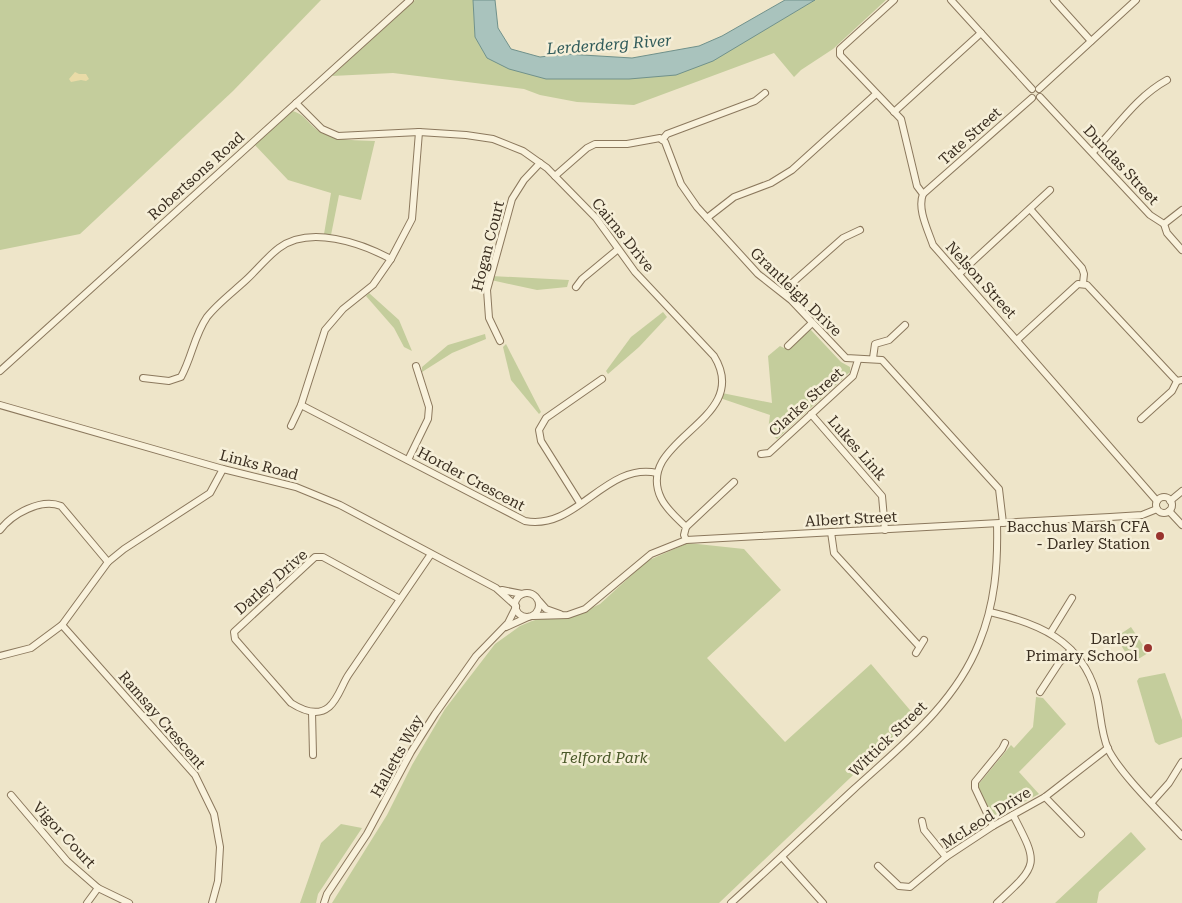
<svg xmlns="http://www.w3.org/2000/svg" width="1182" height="903" font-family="'Roboto Serif',serif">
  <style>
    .green { fill: #c4cd9c }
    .sand { fill: #e9dba7 }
    .water { fill: #a9c3bd; stroke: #70918b }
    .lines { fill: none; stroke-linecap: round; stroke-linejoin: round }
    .minor-casing { stroke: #8b785d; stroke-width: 8 }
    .minor { stroke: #f9f2dc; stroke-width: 6 }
    .poi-dot { fill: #99332e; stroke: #f6efd8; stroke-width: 2 }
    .labels { text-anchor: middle; stroke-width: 5; stroke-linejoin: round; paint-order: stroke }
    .street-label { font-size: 15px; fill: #3b2f21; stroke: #f6efd8 }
    .poi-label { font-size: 15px; fill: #3b2f21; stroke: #f6efd8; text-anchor: end }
    .park-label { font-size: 15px; font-style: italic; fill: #495728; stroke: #f6efd8 }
    .water-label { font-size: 16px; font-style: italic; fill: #305b5a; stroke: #f6efd8 }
  </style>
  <rect width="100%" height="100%" fill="#eee5c9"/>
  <g class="green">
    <polygon points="0,0 321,0 233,91 80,234 0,250"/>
    <polygon points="415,0 473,0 475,37 487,58 629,79 761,32 815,0 886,0 833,49 801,70 794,77 774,53 634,105 577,102 540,95 524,89 393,73 332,76"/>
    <path d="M291 111C304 112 310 127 322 133 339 141 357 140 375 141L361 200 339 195 331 235 324 234 331 193 288 180 254 144Z"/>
    <polygon points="491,276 569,280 567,287 537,290 491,280"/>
    <polygon points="369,293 399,320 412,351 404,347 394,328 366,296"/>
    <polygon points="663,312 667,317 639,347 608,374 606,371 631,337"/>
    <polygon points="810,329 841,362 850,367 850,372 777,439 768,430 770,415 720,398 722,393 772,403 768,356 780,346 784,348 803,330"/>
    <polygon points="485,334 486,339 452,353 422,372 422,367 448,345"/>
    <polygon points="506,344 541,412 539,414 511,380 503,347"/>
    <polygon points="688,543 744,549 781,590 707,658 785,742 871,664 915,716 719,903 332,903 387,815 412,765 445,709 495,644 520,626 532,621 542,618 570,618 600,604 647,561"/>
    <polygon points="1131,627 1148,653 1132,663 1116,637"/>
    <polygon points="1165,673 1182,720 1182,737 1159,745 1155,742 1137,681 1139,678"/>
    <polygon points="1036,697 1043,698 1066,724 1019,772 1039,794 994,818 979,795 978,785 1011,745 1014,748 1033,727"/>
    <polygon points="341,824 362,828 318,894 316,903 300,903 321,843"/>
    <polygon points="1131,832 1146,849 1099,892 1097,903 1055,903"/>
  </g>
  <polygon class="sand" points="75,72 79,74 86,74 89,79 86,81 81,80 71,82 69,79"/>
  <polygon class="water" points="473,0 495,0 498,28 511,49 540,57 566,54 632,58 699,46 722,36 785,0 815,0 713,61 676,75 629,79 546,79 509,69 487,58 475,37"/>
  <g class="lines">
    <g class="minor-casing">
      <g id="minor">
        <path d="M894 0 840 49V55L901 119 917 186 923 194C917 209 928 230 933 245L1157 501"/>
        <polyline points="951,0 1032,89"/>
        <polyline points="1054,0 1091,41"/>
        <polyline points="1039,89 1136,0"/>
        <polyline points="1040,97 1150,215 1164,224 1167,233 1182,250"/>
        <path d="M296 103 322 129 338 136 419 132 466 135 493 139 523 151 547 168 596 218 635 272 714 356C754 421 633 439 661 498 666 509 677 518 686 527L684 535 686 540"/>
        <polyline points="894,112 981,33"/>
        <polyline points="662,140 667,134 755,101 765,93"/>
        <path d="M1093 152C1117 127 1136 97 1167 80"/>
        <polyline points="555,176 587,148 595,144 627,144 660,138 665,142 681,184 697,207 758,274 791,300 846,358 882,360 999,489 1003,523"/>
        <polyline points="923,194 1032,98"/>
        <polyline points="1030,209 1082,268 1084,274 1083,283"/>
        <polyline points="707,218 734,197 771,183 792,170 876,94"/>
        <polyline points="1164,224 1182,210"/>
        <polyline points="959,274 1050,190"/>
        <polyline points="576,287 582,279 617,250"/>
        <polyline points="782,292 843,238 860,230"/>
        <polyline points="1017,340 1078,284 1087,285 1173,377 1177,381 1182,380"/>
        <polyline points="500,341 489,318 487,290 512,199 524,180 540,163"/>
        <polyline points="788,346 812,323"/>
        <polyline points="873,358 875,344 889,340 905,325"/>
        <polyline points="0,371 410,0"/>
        <path d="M143 378 169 381 181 377C192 357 194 336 207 317 217 304 233 292 246 280 257 270 267 257 279 248 310 225 361 243 391 259"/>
        <polyline points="0,405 223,469 296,487 340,505 496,588 516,606"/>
        <path d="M301 405 525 521C577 531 605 462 657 473"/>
        <polyline points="811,414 882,496 885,530"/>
        <polyline points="1141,419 1172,391 1177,381"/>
        <polyline points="291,426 301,405 325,330 343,309 373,285 391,259 412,219 419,132"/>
        <polyline points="761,454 769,453 853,376 858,360"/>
        <polyline points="408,460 428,419 429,407 416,366"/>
        <circle cx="1164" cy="505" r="8"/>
        <polyline points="1170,501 1182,491"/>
        <polyline points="580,503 541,441 539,430 546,418 602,379"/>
        <polyline points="1169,511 1182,525"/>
        <polyline points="686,527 734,482"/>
        <path d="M0 530C12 514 41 498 61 506L108 562"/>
        <polyline points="831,532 834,553 919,646"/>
        <polyline points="502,590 522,594"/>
        <circle cx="527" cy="605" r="12"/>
        <path d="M400 599 323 557H315L234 632 235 639 291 703C302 710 317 717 329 707 339 698 342 684 349 674 376 634 404 594 431 554"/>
        <polyline points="539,601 546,609 560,614"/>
        <path d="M990 612C1037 623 1081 640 1096 693 1101 711 1100 730 1108 749 1121 775 1161 813 1182 836"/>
        <polyline points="533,616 568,615 585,609 651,554 686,540 1110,517 1142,515 1157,509"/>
        <polyline points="62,625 195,775 214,814 220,847 218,881 212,903"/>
        <polyline points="506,627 528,617"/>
        <polyline points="1051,632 1072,598"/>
        <polyline points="916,653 924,640"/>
        <polyline points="0,656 31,648 62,625 108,562 124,549 210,493 223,469"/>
        <polyline points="1040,692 1059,663 1071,650"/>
        <polyline points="312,712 313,755"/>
        <polyline points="11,795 67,861 98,888 129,903"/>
        <polyline points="1045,797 1081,834"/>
        <polyline points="1152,802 1169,783 1182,762"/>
        <polyline points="922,821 924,830 946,857"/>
        <polyline points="993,826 975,788 975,782 1002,749 1005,743"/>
        <polyline points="782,857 823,903"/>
        <polyline points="878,866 899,886 910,887 946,857 993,826 1045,797 1108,748"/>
        <polyline points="87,903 98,888"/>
        <polyline points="324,903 327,894 367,834 411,752 435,714 476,656 508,623 516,607"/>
        <path d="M731 903C773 865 813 827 854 789 901 746 955 704 979 643 995 604 998 565 997 524"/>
        <path d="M997 903C1039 864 1039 865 1013 815"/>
      </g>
    </g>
    <use href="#minor" class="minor"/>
  </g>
  <g class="poi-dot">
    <circle cx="1160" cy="536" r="5"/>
    <circle cx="1148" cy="648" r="5"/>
  </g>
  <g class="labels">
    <g class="street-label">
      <text transform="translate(970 136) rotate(-42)" y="5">Tate Street</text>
      <text transform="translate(1121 165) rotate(47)" y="5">Dundas Street</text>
      <text transform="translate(196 176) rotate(-42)" y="5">Robertsons Road</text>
      <text transform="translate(623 235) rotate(51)" y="5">Cairns Drive</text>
      <text transform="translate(488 246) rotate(-76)" y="5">Hogan Court</text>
      <text transform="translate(981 280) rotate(48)" y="5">Nelson Street</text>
      <text transform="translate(796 292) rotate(44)" y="5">Grantleigh Drive</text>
      <text transform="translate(806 402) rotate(-42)" y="5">Clarke Street</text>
      <text transform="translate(857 448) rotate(49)" y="5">Lukes Link</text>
      <text transform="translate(259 465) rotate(15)" y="5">Links Road</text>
      <text transform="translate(471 479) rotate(28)" y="5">Horder Crescent</text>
      <text transform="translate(851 519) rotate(-3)" y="5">Albert Street</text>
      <text transform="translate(271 582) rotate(-41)" y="5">Darley Drive</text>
      <text transform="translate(162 720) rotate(49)" y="5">Ramsay Crescent</text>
      <text transform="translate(888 739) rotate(-44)" y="5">Wittick Street</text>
      <text transform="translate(397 756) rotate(-61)" y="5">Halletts Way</text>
      <text transform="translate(986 818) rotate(-32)" y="5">McLeod Drive</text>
      <text transform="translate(64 835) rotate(47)" y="5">Vigor Court</text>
    </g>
    <g class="poi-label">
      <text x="1150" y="532">Bacchus Marsh CFA<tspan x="1150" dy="17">- Darley Station</tspan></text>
      <text x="1138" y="644">Darley<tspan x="1138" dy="17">Primary School</tspan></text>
    </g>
    <g class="park-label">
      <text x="604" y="763">Telford Park</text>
    </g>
    <g class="water-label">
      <text transform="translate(609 44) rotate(-4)" y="6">Lerderderg River</text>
    </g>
  </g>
</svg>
